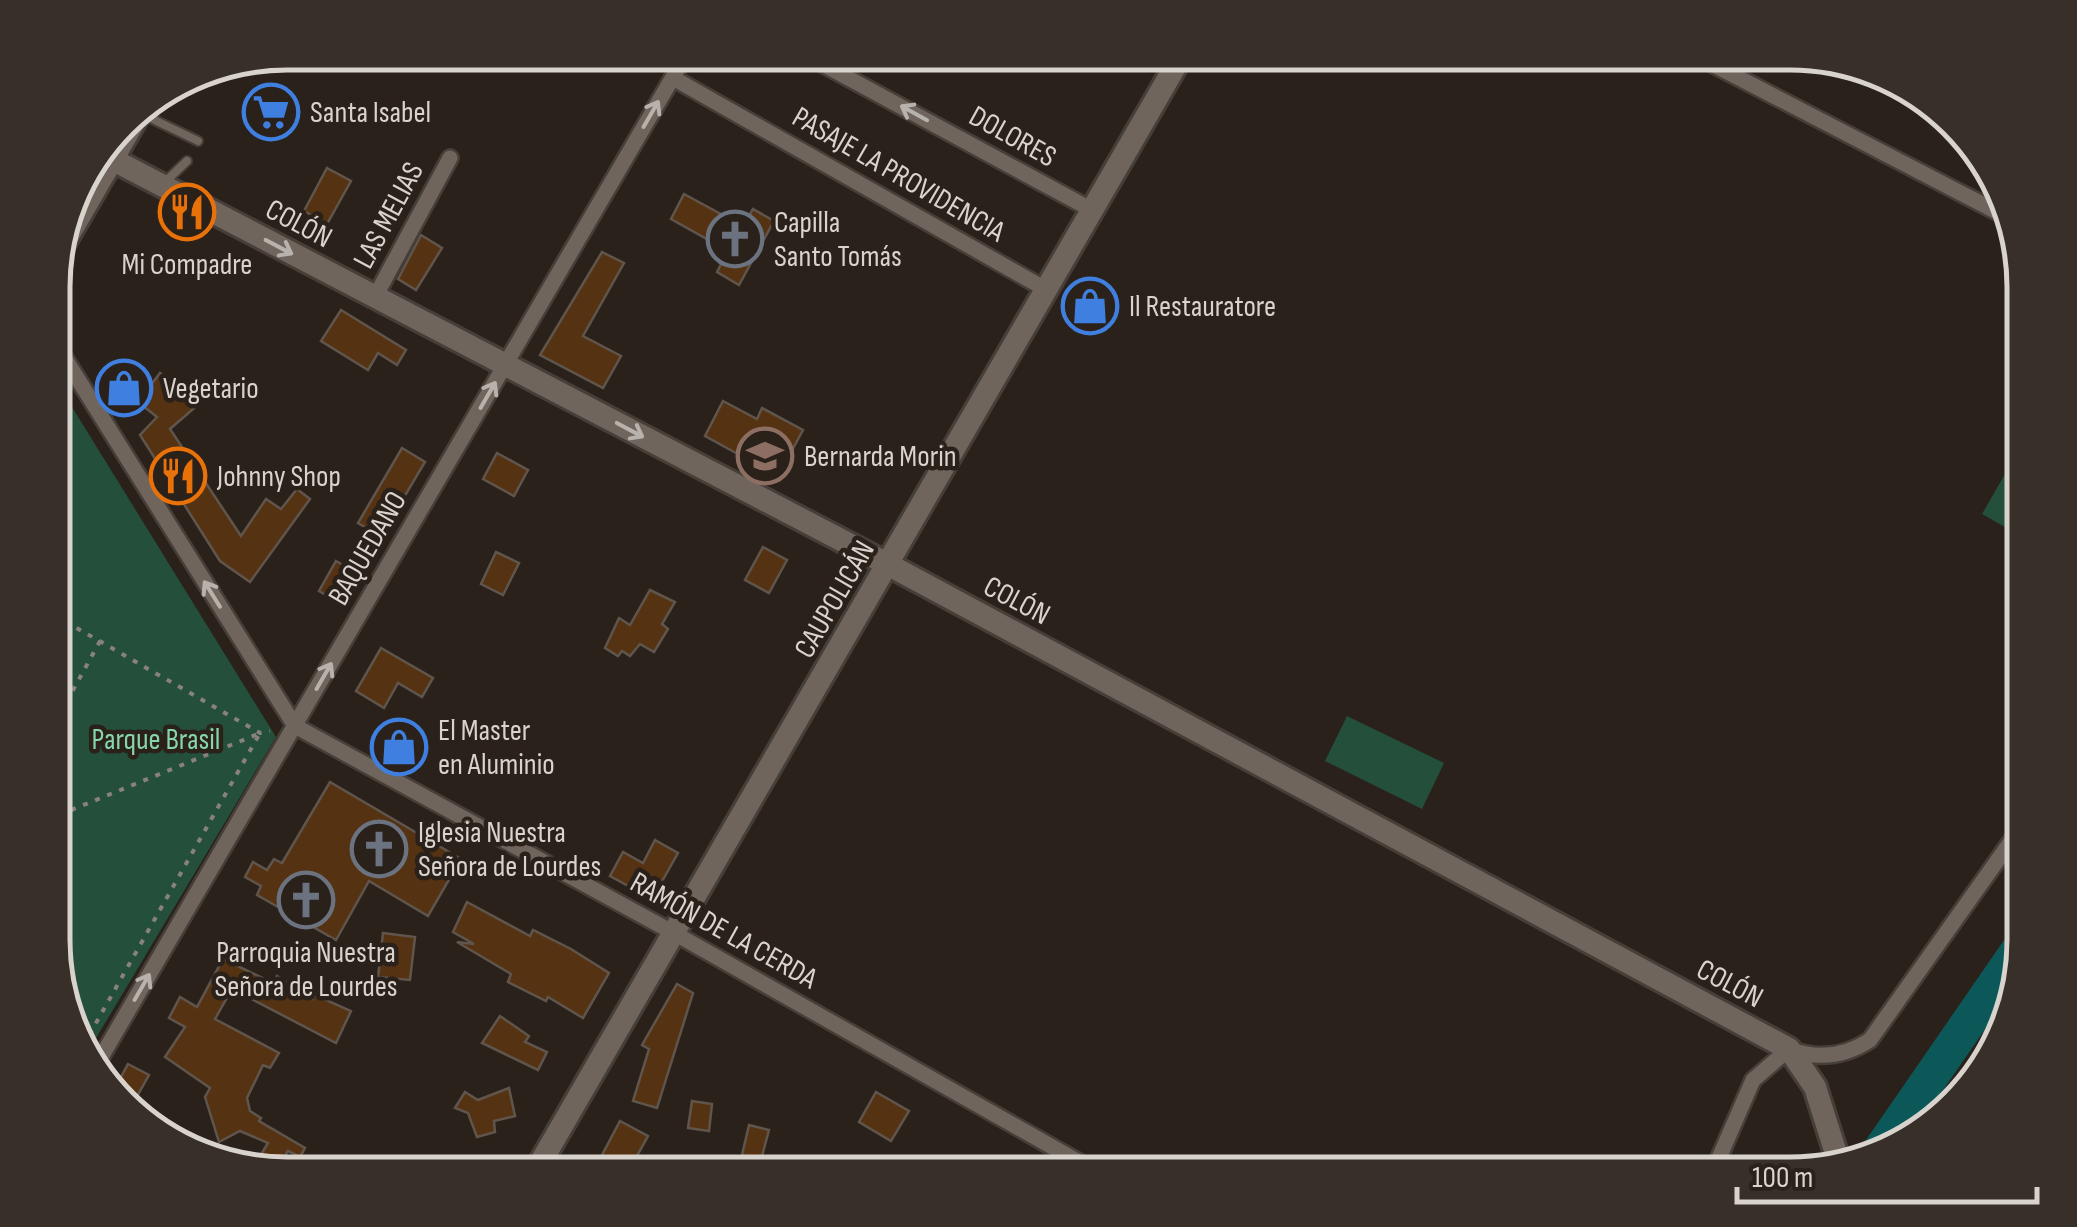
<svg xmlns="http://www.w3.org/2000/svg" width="2077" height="1227" font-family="'Sofia Sans Condensed',sans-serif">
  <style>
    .green { fill: #244f3b }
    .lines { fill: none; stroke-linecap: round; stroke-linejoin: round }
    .river { stroke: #0c5859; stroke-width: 35 }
    .building { fill: #553312; stroke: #5f554d; stroke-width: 2.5 }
    .lane-casing { stroke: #463e39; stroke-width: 12 }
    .street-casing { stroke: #463e39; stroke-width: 20 }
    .secondary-casing { stroke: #463e39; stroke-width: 28 }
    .path { stroke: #89827c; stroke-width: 4; stroke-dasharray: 5 8; stroke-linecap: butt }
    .lane { stroke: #6f655d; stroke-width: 8 }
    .street { stroke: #6f655d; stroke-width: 15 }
    .secondary { stroke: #6f655d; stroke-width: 22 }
    .oneway { stroke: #b9b2ac }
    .labels { text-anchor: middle; stroke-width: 9; stroke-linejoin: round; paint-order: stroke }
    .poi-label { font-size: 30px; fill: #d9d3ce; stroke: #2a211a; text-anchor: start }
    .street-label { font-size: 30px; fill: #d9d3ce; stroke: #2a211a }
    .park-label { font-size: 30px; fill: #86d5ad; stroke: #2a211a }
    .rim { fill: none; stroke: #d9d3ce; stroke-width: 5 }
  </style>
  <rect width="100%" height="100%" fill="#2a211a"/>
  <g class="green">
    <polygon points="54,378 276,737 86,1055 54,970"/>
    <polygon points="2024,441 2024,538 1982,514"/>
    <polygon points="1347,716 1444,763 1422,809 1325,761"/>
  </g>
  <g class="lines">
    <polyline class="river" points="1879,1152 2024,942"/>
  </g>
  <g class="building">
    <polygon points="327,168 351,181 327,224 304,211"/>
    <polygon points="684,194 743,226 753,209 774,221 739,285 717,272 728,251 671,219"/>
    <polygon points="421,235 442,248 416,290 398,279"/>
    <polygon points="602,252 624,263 583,336 621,356 603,388 540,355"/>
    <polygon points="341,310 406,350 397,365 378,353 368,370 321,341"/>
    <polygon points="160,373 200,403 170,429 241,536 266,499 281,509 297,489 310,499 250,582 220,561 140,435 157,417 138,402"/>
    <polygon points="723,401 757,419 762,408 803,430 778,476 705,436"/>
    <polygon points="402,448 425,462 381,536 358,523"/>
    <polygon points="497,453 528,470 514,496 483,479"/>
    <polygon points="763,547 787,560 769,593 745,580"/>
    <polygon points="496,552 519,563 503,595 481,584"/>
    <polygon points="336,561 357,573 340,603 319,591"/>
    <polygon points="650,590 675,602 662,624 668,629 654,652 640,644 630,656 622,651 618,656 605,648 619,618 630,625"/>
    <polygon points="381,648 433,678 422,697 398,683 384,708 356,691"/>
    <polygon points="330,782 461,859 428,916 369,881 336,940 257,895 261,886 245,877 253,862 267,870 274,859 282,863"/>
    <polygon points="655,840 678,853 652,899 610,876 623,852 643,863"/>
    <polygon points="467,902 530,936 533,930 571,949 609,973 583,1018 548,997 546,1001 508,982 511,974 457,942 474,944 453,932"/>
    <polygon points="383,933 415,937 410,980 378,977"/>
    <polygon points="223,959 273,983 277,976 312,999 315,995 351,1011 336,1043 232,989 215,1019 279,1053 270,1068 263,1065 247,1098 250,1111 261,1118 259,1121 305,1148 300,1157 288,1151 276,1171 256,1163 268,1143 240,1131 219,1142 205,1097 210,1088 165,1057 185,1027 169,1018 180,997 197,1007"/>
    <polygon points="677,984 693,993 657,1108 633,1101 649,1049 642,1045"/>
    <polygon points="500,1016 529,1036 525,1042 547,1052 538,1070 482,1043"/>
    <polygon points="128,1064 149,1075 131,1107 114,1090"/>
    <polygon points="509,1088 515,1116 494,1121 495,1132 477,1137 468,1113 455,1108 465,1092 478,1100"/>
    <polygon points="876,1092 909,1111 891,1141 859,1122"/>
    <polygon points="692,1101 712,1104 709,1131 688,1128"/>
    <polygon points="620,1121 648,1136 627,1174 592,1174"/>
    <polygon points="749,1125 769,1130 761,1160 742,1155"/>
  </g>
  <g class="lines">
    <g class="lane-casing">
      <g id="lane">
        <polyline points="144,115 198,141"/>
        <polyline points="165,182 187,161"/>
      </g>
    </g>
    <g class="street-casing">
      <g id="street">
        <polyline points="802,53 1092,210"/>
        <polyline points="1691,53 2005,216"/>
        <polyline points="673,78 1047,290"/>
        <polyline points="375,297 450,158"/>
        <polyline points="54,341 295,726 674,933 1100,1174"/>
        <polyline points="93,1071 687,53"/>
        <path d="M1712 1174 1753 1080 1789 1049C1818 1060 1844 1057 1870 1040L2024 823"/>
      </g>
    </g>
    <g class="secondary-casing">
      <g id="secondary">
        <polyline points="100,153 889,565 1789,1049 1815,1087 1839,1163"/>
        <polyline points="54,260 145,103"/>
        <polyline points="534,1174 1183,53"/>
      </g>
    </g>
    <g class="path">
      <polyline points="54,615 260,733 270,731"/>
      <polyline points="54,725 100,641"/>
      <path d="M54 804C63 824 64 844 54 864"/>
      <polyline points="59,815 258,734"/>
      <polyline points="83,1046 260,733"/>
    </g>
    <use href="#lane" class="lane"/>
    <use href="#street" class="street"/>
    <use href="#secondary" class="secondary"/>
  </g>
  <defs><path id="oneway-shaft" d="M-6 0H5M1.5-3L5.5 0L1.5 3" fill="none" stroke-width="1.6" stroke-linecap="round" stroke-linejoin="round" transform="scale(2.5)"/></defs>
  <g class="oneway">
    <use href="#oneway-shaft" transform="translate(914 113) rotate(-151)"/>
    <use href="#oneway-shaft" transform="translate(651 114) rotate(-60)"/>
    <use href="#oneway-shaft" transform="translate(279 247) rotate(28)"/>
    <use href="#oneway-shaft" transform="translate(488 395) rotate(-60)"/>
    <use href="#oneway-shaft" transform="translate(630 430) rotate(28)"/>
    <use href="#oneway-shaft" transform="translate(212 594) rotate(-122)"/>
    <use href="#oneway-shaft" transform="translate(324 676) rotate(-60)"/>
    <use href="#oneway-shaft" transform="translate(142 987) rotate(-60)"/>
  </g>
  <defs>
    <g id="supermarket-ring" transform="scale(2.875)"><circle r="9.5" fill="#2a211a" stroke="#3f7fe0" stroke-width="1.5"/><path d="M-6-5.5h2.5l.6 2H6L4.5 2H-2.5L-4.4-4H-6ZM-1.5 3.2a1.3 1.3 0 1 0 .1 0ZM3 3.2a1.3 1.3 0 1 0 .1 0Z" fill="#3f7fe0"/></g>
    <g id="restaurant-ring" transform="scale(2.875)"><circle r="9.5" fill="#2a211a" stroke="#e8710a" stroke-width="1.5"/><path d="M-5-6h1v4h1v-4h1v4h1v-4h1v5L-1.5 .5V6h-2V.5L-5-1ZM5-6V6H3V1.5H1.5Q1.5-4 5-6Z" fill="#e8710a"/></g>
    <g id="church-ring" transform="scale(2.875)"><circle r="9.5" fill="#2a211a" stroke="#6b7280" stroke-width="1.5"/><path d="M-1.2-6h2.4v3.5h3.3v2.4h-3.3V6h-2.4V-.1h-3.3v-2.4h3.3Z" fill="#6b7280"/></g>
    <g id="shop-ring" transform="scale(2.875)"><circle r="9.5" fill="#2a211a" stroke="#3f7fe0" stroke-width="1.5"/><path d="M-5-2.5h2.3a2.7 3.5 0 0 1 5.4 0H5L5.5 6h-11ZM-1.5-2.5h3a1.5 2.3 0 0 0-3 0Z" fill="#3f7fe0"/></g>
    <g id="school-ring" transform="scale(2.875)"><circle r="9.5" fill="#2a211a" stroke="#8d6e63" stroke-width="1.5"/><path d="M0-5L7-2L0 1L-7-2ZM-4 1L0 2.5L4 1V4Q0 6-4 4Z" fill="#8d6e63"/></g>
  </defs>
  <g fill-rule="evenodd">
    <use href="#supermarket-ring" x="271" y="112"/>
    <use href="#restaurant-ring" x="187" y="212"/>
    <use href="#church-ring" x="735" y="239"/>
    <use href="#shop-ring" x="1090" y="306"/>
    <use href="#shop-ring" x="124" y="388"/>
    <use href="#school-ring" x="765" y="456"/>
    <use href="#restaurant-ring" x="178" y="476"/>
    <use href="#shop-ring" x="399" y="747"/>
    <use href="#church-ring" x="379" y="849"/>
    <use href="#church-ring" x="306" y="900"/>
  </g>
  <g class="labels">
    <g class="poi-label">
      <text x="310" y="122">Santa Isabel</text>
      <text x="774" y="232">Capilla<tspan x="774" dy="34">Santo Tomás</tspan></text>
      <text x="187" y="274" text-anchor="middle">Mi Compadre</text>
      <text x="1129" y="316">Il Restauratore</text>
      <text x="163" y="398">Vegetario</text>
      <text x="804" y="466">Bernarda Morin</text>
      <text x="217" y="486">Johnny Shop</text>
      <text x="438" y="740">El Master<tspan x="438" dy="34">en Aluminio</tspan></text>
      <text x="418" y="842">Iglesia Nuestra<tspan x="418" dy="34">Señora de Lourdes</tspan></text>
      <text x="306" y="962" text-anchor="middle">Parroquia Nuestra<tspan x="306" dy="34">Señora de Lourdes</tspan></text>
    </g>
    <g class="street-label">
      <text transform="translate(1013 136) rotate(29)" y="10">DOLORES</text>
      <text transform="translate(899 174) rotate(30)" y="10">PASAJE LA PROVIDENCIA</text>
      <text transform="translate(388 215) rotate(-62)" y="10">LAS MELIAS</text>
      <text transform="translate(299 223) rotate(28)" y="10">COLÓN</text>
      <text transform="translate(367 548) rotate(-60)" y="10">BAQUEDANO</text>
      <text transform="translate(834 599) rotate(-60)" y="10">CAUPOLICÁN</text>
      <text transform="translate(1017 600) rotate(28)" y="10">COLÓN</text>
      <text transform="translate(724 930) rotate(29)" y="10">RAMÓN DE LA CERDA</text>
      <text transform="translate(1730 983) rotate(28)" y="10">COLÓN</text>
    </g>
    <g class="park-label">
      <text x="156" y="749">Parque Brasil</text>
    </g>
  </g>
  <path d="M0 0H2077V1227H0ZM287 70H1790A217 217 0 0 1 2007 287V940A217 217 0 0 1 1790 1157H287A217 217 0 0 1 70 940V287A217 217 0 0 1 287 70Z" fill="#382f28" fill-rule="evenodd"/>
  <path class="rim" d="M287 70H1790A217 217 0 0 1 2007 287V940A217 217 0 0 1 1790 1157H287A217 217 0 0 1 70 940V287A217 217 0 0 1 287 70Z"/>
  <path d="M1737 1187v15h300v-15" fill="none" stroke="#d9d3ce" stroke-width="5"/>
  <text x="1752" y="1187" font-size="30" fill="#d9d3ce" stroke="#2a211a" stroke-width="8" paint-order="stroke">100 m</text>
</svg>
